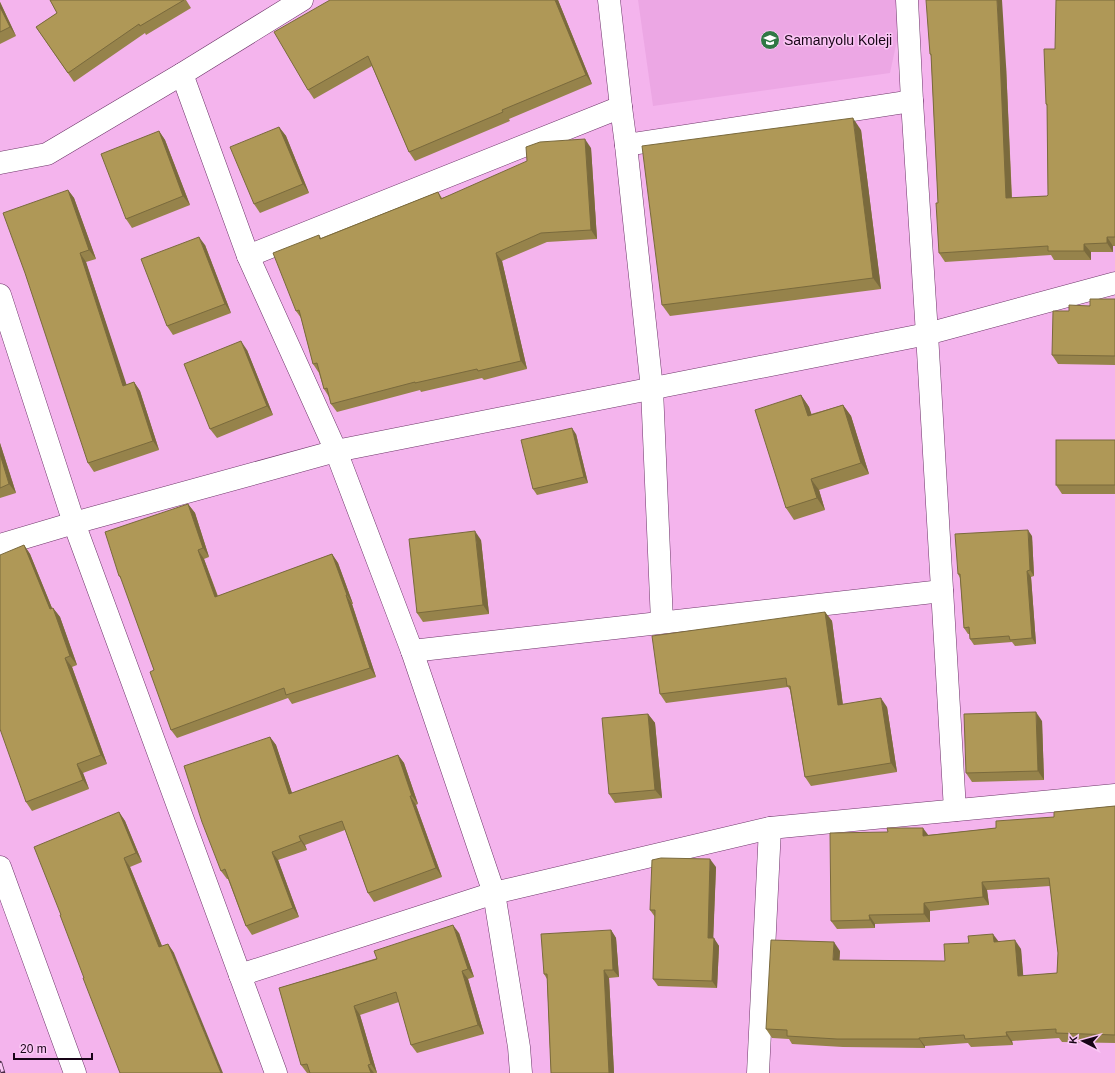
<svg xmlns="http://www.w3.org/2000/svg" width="1115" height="1073" font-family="Helvetica,sans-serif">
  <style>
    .built { fill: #eca7e4 }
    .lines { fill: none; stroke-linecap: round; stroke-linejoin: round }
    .minor-casing { stroke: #6d3669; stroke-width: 23 }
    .minor { stroke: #fff; stroke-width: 22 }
    .rail-casing { stroke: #492c47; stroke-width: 4.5 }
    .rail { stroke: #fac6f4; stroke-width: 3; stroke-dasharray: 9; stroke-linecap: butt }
    .wall { fill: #96834b }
    .shaded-wall { fill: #7a6a3d }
    .building { fill: #af9857; stroke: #7a6a3d }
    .labels { text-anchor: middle; stroke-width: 3; stroke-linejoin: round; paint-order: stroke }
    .poi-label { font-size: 14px; fill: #180417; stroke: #fac6f4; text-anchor: start }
  </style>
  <rect width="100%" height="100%" fill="#f4b4ed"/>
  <polygon class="built" points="638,0 899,0 904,8 890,73 653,106"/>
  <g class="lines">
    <g class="minor-casing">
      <g id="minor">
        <polyline points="609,0 621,107"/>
        <polyline points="907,0 912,101 927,334 955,810"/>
        <polyline points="182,74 248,256 336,451 412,651 494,893 519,1047 521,1073"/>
        <polyline points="626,145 652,389 662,622"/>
        <polyline points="0,163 47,154 182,74 302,0"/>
        <polyline points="248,256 621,107 626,145 912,101"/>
        <polyline points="0,295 74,523 276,1073"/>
        <polyline points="0,545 74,523 336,451 927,334 1115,283"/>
        <polyline points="412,651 942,591"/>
        <polyline points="0,867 75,1073"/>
        <polyline points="240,975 494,893 770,828 1115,795"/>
        <polyline points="758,1073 770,828"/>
      </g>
    </g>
    <use href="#minor" class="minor"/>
    <g class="rail-casing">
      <polyline id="rail" points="0,1063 3,1073"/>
    </g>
    <use href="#rail" class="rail"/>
  </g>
  <g class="wall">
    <polygon points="50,0 186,0 191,8 146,35 145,33 74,82 36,27 57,13"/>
    <polygon points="330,0 558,0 592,84 509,119 510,121 415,161 409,152 372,66 314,99 308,90"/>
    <polygon points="1115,0 1115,246 1113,246 1113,252 1091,252 1091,260 1054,260 1051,255 945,262 939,253 938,203 931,56 930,54 1006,65 1012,198 1047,196 1048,195 1047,106 1046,104 1055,49"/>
    <polygon points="0,2 16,36 0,44"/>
    <polygon points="279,127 286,136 309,193 260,213 254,204"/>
    <polygon points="861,130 881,289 670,316 662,305"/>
    <polygon points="159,131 165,140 190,205 132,228 126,219"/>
    <polygon points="591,148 597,239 547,242 502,261 527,369 484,380 482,378 421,392 420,390 337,412 331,404 329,397 324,389 319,373 313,364 301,318 296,311 319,235 321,238 438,192 442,198"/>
    <polygon points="68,190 74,198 96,259 86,262 126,385 134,382 140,391 159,450 94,472 88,463"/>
    <polygon points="205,245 231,313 173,335 167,326"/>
    <polygon points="1115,299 1115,365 1058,364 1052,355 1069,311"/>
    <polygon points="247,350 273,415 217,438 210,429"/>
    <polygon points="801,395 809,407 811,414 843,405 851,416 869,474 819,490 825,510 794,520 786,508"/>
    <polygon points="576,434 588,483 537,495 533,489"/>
    <polygon points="1115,440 1115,494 1062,494 1056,485"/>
    <polygon points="0,443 16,493 0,498"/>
    <polygon points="188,504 195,513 209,557 204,559 218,596 332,554 338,563 353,604 352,604 376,677 292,704 288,698 177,738 171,730 154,670 122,580 119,576"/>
    <polygon points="1032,536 1034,576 1031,577 1036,644 1015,646 1012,642 974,645 970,639 970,634 968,634 964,628 960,578 958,574"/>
    <polygon points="481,540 489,614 423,622 417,613"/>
    <polygon points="24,545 30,554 52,608 53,608 60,617 77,665 72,667 107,764 83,773 89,789 32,811 26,802"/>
    <polygon points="825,612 832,621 843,705 887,707 897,772 811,786 805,777 790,690 788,687 666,703 660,694"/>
    <polygon points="648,714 655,723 662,798 615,803 609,794"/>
    <polygon points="1042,721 1044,780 972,782 966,773"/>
    <polygon points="270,737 276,745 292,793 398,755 404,763 418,804 416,805 442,877 374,902 368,893 345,830 305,845 307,850 278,860 299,917 252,935 246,926 228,879 227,879 221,871"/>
    <polygon points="1115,806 1115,1043 1062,1042 1059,1038 1012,1041 1013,1045 971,1047 968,1043 925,1046 925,1048 843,1047 792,1044 789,1039 772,1038 766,1029 840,951 839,960 945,961 998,941 1021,949 1023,976 1057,973 1058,953 1050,886 987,890 989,905 930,911 930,922 875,924 875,928 837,929 831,921 928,835 996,828"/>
    <polygon points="119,812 125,821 142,862 130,867 162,946 168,944 174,953 61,915"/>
    <polygon points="716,867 713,938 719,946 717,988 658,986 653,979 655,917 650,910"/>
    <polygon points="611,930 616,938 619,977 609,978 614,1073 551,1073 547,979 544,974"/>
    <polygon points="459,933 474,977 468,979 484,1034 417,1053 411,1045 399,1002 360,1015 377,1073 307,1073 301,1065 279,988"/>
  </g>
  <g class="shaded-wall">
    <polygon points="555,0 558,0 592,84 586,75"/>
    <polygon points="997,0 1002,0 1006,65 1012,207 1006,198"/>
    <polygon points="0,2 16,36 10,27 0,7"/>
    <polygon points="853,118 861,130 881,289 873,278"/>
    <polygon points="279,127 286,136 309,193 303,184"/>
    <polygon points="159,131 165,140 190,205 183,196"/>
    <polygon points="585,139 591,148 597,239 591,230"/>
    <polygon points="68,190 74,198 96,259 89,250"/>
    <polygon points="199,237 205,245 231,313 225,304"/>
    <polygon points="1107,237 1113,246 1113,252 1107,243"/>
    <polygon points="1084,244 1091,252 1091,260 1084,251"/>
    <polygon points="80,253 86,262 130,395 123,386"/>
    <polygon points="496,253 502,261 527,369 521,361"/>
    <polygon points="241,341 247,350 273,415 267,406"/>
    <polygon points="134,382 140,391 159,450 153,441"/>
    <polygon points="801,395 809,407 816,427 808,416"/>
    <polygon points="843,405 851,416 869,474 861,463"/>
    <polygon points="572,428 576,434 588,483 584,477"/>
    <polygon points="0,443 16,493 9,484 0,454"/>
    <polygon points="811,479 819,490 825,510 817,498"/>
    <polygon points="188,504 195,513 209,557 203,548"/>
    <polygon points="1028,530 1032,536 1034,576 1030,570"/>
    <polygon points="475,531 481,540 489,614 483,605"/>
    <polygon points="24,545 30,554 56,618 50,609"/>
    <polygon points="198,550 204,559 221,606 215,597"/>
    <polygon points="332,554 338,563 353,604 347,595"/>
    <polygon points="1027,571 1031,577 1036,644 1032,638"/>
    <polygon points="346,595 352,604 376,677 370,668"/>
    <polygon points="53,608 60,617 77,665 70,656"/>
    <polygon points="825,612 832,621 844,714 838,705"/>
    <polygon points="65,658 72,667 107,764 101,755"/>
    <polygon points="881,698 887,707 897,772 891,763"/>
    <polygon points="1036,712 1042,721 1044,780 1038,771"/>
    <polygon points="648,714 655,723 662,798 655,790"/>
    <polygon points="270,737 276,745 295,802 289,794"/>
    <polygon points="398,755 404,763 418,804 412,796"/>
    <polygon points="77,764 83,773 89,789 83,780"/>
    <polygon points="410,796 416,805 442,877 436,868"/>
    <polygon points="119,812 125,821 142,862 136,853"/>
    <polygon points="923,828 929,836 923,836"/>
    <polygon points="299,836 305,845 307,850 301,841"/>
    <polygon points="272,852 278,860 299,917 293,908"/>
    <polygon points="124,858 130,867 166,956 159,947"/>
    <polygon points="710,859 716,867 713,945 708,938"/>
    <polygon points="982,882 987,890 989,905 983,897"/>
    <polygon points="924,903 930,911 930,922 924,914"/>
    <polygon points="869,915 875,924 875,928 870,920"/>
    <polygon points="453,925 459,933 474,977 468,969"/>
    <polygon points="611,930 616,938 619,977 613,970"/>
    <polygon points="993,934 999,942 994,942"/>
    <polygon points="714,938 719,946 717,988 712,981"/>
    <polygon points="1015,940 1021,949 1024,984 1018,976"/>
    <polygon points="834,942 840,951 839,969 833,960"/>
    <polygon points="168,944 174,953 223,1073 221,1073"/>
    <polygon points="604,970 609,978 614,1073 609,1073"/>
    <polygon points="462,971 468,979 484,1034 478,1025"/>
    <polygon points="354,1006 360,1015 377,1073 371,1064"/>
    <polygon points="1006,1032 1012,1041 1013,1045 1007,1036"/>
    <polygon points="919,1038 925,1046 925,1048 919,1039"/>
    <polygon points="368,1065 374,1073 371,1073"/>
  </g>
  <g class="building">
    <polygon points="50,0 184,0 140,26 139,24 68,73 36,27 57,13"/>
    <polygon points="330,0 555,0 586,75 502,110 503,112 409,152 368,56 308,90 274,32"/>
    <polygon points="926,0 997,0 1000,56 1006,198 1047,196 1048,195 1047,104 1046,104 1044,49 1055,49 1056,0 1115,0 1115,237 1107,237 1107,243 1084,244 1084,251 1048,251 1048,246 939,253 936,203 938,203 931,54 930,54"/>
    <polygon points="0,7 10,27 0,32"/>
    <polygon points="853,118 873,278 662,305 642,146"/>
    <polygon points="279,127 303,184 254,204 230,147"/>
    <polygon points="159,131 183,196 126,219 101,154"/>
    <polygon points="585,139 591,230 541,233 496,253 521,361 478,371 477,369 415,383 415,382 331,404 327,388 324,389 317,363 313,364 299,310 296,311 273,253 319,235 320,239 438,192 441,199 527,161 526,147 540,142"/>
    <polygon points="68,190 89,250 80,253 123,386 134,382 153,441 88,463 25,273 3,213"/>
    <polygon points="199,237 225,304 167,326 141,259"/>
    <polygon points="1090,299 1115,299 1115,356 1052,355 1053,311 1069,311 1069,305 1090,306"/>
    <polygon points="241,341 267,406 210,429 184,364"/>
    <polygon points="801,395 808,416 843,405 861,463 811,479 817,498 786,508 755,410"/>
    <polygon points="572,428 584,477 533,489 521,440"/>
    <rect x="1056" y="440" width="59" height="45"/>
    <polygon points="0,454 9,484 0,488"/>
    <polygon points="188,504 203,548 198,550 215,597 332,554 347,595 346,595 370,668 286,695 284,688 171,730 150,672 154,670 120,576 119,576 105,532"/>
    <polygon points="1028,530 1030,570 1027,571 1032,638 1010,640 1009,636 970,639 969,627 964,628 960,574 958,574 955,534"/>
    <polygon points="475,531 483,605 417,613 409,539"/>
    <polygon points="24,545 50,609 53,608 70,656 65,658 101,755 77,764 83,780 26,802 0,729 0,555"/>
    <polygon points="825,612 838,705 881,698 891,763 805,777 790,686 787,686 786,678 660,694 652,636"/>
    <polygon points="1036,712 1038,771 966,773 964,714"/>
    <polygon points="648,714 655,790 609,794 602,718"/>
    <polygon points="270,737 289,794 398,755 412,796 410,796 436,868 368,893 342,821 299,836 301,841 272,852 293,908 246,926 225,869 221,871 202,822 184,766"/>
    <polygon points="1115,806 1115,1035 1056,1033 1056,1029 1006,1032 1007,1036 965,1039 964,1035 919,1038 919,1039 837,1039 787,1036 787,1030 766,1029 771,940 834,942 833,960 945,961 944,944 969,943 968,936 993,934 994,942 1015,940 1018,976 1057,973 1058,953 1049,878 982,882 983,897 924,903 924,914 869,915 870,920 831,921 830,833 888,832 887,828 923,828 923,836 996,828 996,821 1054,817 1054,812"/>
    <polygon points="119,812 136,853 124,858 159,947 168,944 221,1073 120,1073 83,978 84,978 60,915 61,915 34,847"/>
    <polygon points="661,858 710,859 708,938 714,938 712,981 653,979 655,910 650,910 652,860"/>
    <polygon points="453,925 468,969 462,971 478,1025 411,1045 396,992 354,1006 371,1064 368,1065 371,1073 310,1073 307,1064 301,1065 279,988 377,959 374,951"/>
    <polygon points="611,930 613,970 604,970 609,1073 551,1073 547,974 544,974 541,934"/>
  </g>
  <defs>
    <g id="school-disc" transform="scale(1)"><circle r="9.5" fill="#307845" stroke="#fac6f4"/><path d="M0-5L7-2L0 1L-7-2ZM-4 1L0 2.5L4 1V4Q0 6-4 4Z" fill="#fff"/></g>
  </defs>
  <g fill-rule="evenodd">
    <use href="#school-disc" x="770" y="40"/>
  </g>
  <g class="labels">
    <g class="poi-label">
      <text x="784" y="45">Samanyolu Koleji</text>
    </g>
  </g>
  <g transform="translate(1083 1041) rotate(276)" stroke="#fac6f4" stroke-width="3" paint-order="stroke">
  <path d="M0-3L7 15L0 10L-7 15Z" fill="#180417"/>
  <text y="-6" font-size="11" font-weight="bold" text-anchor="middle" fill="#180417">K</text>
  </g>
  <path d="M14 1053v6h78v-6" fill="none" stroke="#180417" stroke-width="2"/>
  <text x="20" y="1053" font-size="12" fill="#180417" stroke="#fac6f4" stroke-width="3" paint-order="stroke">20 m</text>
</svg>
